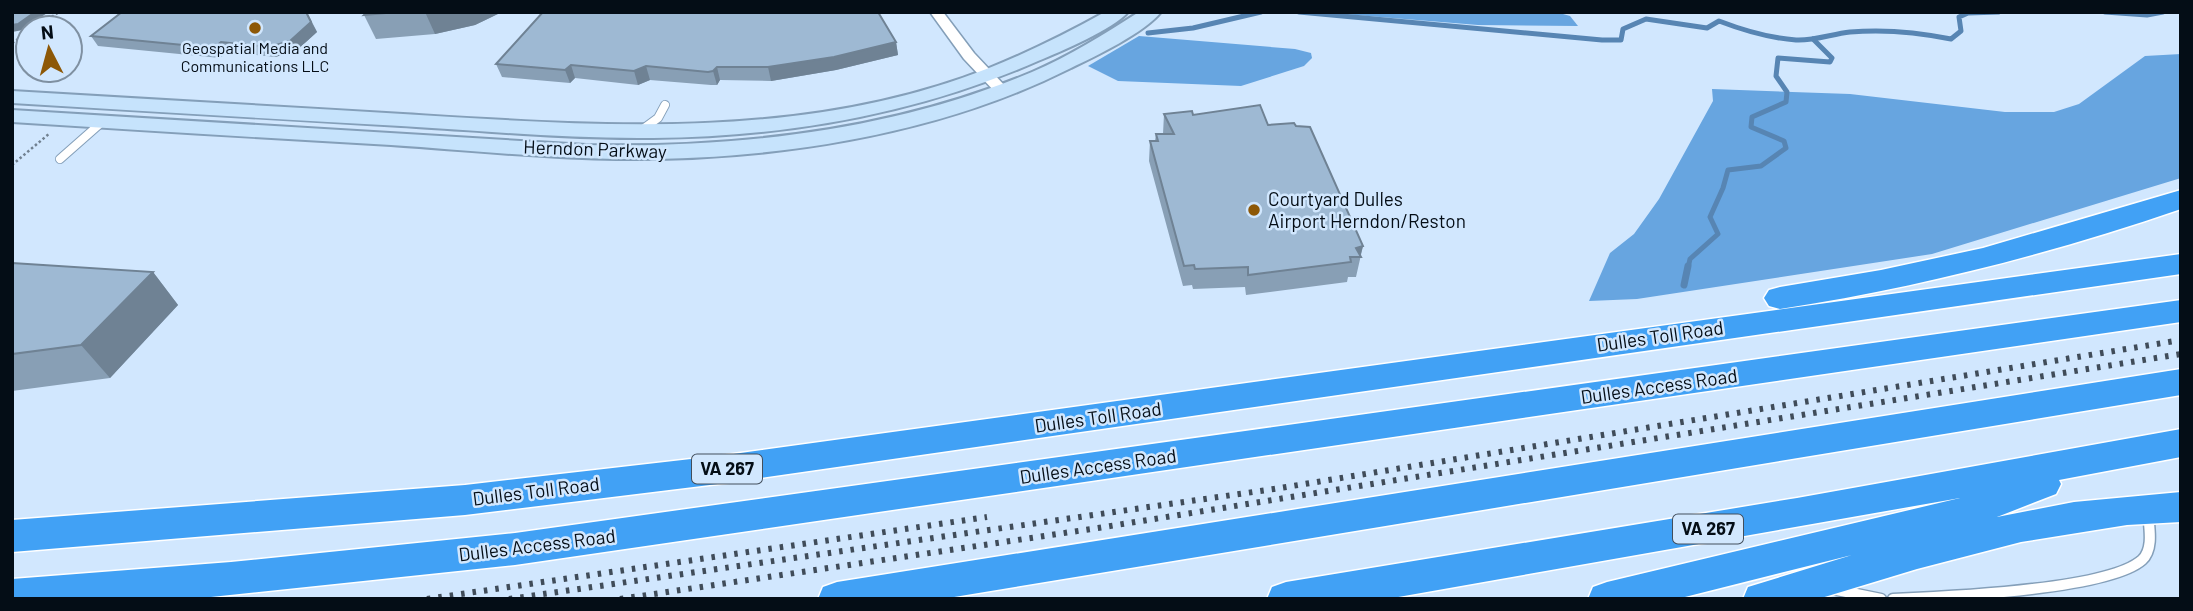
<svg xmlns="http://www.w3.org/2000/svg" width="2193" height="611" font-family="Barlow,sans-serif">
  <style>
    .forest { fill: #67a5e0 }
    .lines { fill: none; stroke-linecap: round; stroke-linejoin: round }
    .stream-far1 { stroke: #5785b3; stroke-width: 5 }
    .stream { stroke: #5785b3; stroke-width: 7 }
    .lane-far1-casing { stroke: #849fb9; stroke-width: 10 }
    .lane-casing { stroke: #849fb9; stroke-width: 13 }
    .street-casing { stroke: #849fb9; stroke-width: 3 }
    .secondary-casing { stroke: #849fb9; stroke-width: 4 }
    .highway-casing { stroke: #fff; stroke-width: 3 }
    .path { stroke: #718191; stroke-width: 2.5; stroke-dasharray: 2.5 2.5; stroke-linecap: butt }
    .lane-far1 { stroke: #fff; stroke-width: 8 }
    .lane { stroke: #fff; stroke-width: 10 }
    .street { fill: #fff; fill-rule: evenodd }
    .secondary { fill: #c6e3fc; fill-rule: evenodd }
    .highway { fill: #41a1f5; fill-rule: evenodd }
    .rail { stroke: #404c59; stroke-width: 6; stroke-dasharray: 3.5 8; stroke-linecap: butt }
    .wall { fill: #889fb5 }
    .shaded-wall { fill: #6f8294 }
    .building { fill: #9eb9d3; stroke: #6f8294; stroke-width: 2 }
    .poi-dot { fill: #8d5807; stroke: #d1e7fe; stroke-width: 2.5 }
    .labels { text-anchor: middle; stroke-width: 5; stroke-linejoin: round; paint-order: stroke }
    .far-poi-label { font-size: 16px; fill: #040d16; stroke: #d1e7fe }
    .shield { fill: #d1e7fe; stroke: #424e5c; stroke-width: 2 }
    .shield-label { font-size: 18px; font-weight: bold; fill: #040d16 }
    .street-label { font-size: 19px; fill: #040d16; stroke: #d1e7fe }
    .poi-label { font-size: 19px; fill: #040d16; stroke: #d1e7fe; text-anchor: start }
  </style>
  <rect width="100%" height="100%" fill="#d1e7fe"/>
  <g class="forest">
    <polygon points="1319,12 1556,12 1570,16 1578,26 1478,25"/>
    <polygon points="1139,36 1295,49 1311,53 1312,58 1304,66 1241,86 1118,81 1088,66"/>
    <polygon points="2181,54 2181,178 1932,254 1637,299 1589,301 1610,253 1634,234 1659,199 1713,101 1712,89 1850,94 2005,112 2054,112 2079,104 2145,56"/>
  </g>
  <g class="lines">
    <g class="stream-far1">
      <path d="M1299 12 1602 40H1621L1623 29 1646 19 1707 28 1719 21C1745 31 1769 38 1796 40 1814 41 1832 34 1850 32 1884 29 1917 32 1951 39L1961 31 1959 17 1968 13 1999 12"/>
      <polyline points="2105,12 2147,15 2163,12"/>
      <polyline points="1148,33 1193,28 1261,12"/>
      <polyline points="1688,268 1690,259 1718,234 1710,217 1723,188 1728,170 1761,166 1786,148 1784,141 1751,127 1752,117 1786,102 1787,92 1776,76 1778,58 1830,62 1832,58 1813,39"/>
    </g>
    <polyline class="stream" points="1684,285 1688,266"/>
    <g class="lane-far1-casing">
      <g id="lane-far1">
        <polyline points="643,129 658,118 665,105"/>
        <polyline points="60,159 102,122"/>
      </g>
    </g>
    <g class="lane-casing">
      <g id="lane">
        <polyline points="1832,589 1881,599"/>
        <path d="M1893 599C1942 597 2108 590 2142 560 2154 549 2149 527 2148 513"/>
      </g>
    </g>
    <g class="street-casing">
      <polygon id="street" points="930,12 943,12 974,53 1006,87 1008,90 1006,93 996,93 964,59"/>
    </g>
    <g class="secondary-casing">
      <g id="secondary">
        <path d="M1105 12H1128C1114 29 1060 52 1038 61 917 114 785 137 653 138 569 139 485 131 401 126 272 119 142 111 12 103V91C143 99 273 106 403 114 599 126 802 142 989 68 1029 52 1067 33 1105 12Z"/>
        <path d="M1139 12H1161C1144 33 1096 56 1071 68 934 137 768 161 616 159 540 158 466 150 391 145 265 138 138 130 12 122V110L586 145C737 148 892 131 1032 72 1070 56 1104 34 1139 12Z"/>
      </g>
    </g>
    <g class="highway-casing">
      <g id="highway">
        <path d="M2181 190V209C2050 254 1917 288 1780 309L1769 306 1764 298 1769 290 1780 287 1881 270 1983 248Z"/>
        <polygon points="2181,254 2181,274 726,483 465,515 12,552 12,520 465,485 726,455"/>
        <polygon points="2181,300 2181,322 515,565 192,599 12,599 12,579 231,562 515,533"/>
        <polygon points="2181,369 2181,395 942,599 818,599 823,587 837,582"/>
        <polygon points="2181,429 2181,457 2059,480 2061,484 2056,494 1997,517 2074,502 2181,492 2181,522 2127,525 2021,542 1917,569 1818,599 1743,599 1748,587 1852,555 1677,599 1588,599 1593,587 1607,582 1960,498 1387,599 1267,599 1272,587 1286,582 1797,498"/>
      </g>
    </g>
    <g class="path">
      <polyline points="35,28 59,12"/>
      <polyline points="12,43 28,33"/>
      <polyline points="12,165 50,133"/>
    </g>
    <use href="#lane-far1" class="lane-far1"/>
    <use href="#lane" class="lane"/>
    <use href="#street" class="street"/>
    <use href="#secondary" class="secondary"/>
    <use href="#highway" class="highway"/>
    <g class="rail">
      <polyline points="427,599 987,517"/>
      <polyline points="509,599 1274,489 2181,340"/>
      <polyline points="620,599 1098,528 2181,354"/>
    </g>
  </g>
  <g class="wall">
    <polygon points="307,12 317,32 296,51 275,57 227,52 220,58 98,46 91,36"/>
    <polygon points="367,12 502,12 475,25 435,34 376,39 364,15"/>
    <polygon points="896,42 898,55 836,70 771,81 720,80 717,85 711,85 650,80 638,85 575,78 570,83 502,77 496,64"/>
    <polygon points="1164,114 1193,115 1268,125 1363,246 1356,277 1348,277 1347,282 1246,295 1245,287 1193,289 1192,285 1183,286 1149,161 1150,141 1155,141 1156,134 1163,134"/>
    <polygon points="12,263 153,272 178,305 110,378 12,391"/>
  </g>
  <g class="shaded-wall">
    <polygon points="35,12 47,12 47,13 23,30 12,32 12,25"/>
    <polygon points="306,12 317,32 296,51 275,57 269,47"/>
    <polygon points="425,12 502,12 475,25 435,34"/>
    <polygon points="221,42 227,52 220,58 214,48"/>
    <polygon points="896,42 898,55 836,70 771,81 768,67"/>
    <polygon points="571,65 575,78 570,83 565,70"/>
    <polygon points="646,66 650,80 638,85 634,71"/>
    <polygon points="717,67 720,80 717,85 713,71"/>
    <polygon points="1363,246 1360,257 1356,248"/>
    <polygon points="153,272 178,305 110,378 81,345"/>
  </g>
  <g class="building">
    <polygon points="12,12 35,12 18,24 12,25"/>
    <polygon points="122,12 306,12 311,22 290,41 269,47 221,42 214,48 91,36"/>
    <polygon points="367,12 397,12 364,15"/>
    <polygon points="543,12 878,12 896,42 834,57 768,67 717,67 713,71 708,72 646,66 634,71 571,65 565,70 496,64"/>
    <polygon points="1260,105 1268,125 1294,123 1296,126 1310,127 1363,246 1356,248 1361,257 1350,257 1351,262 1248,275 1248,267 1195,269 1194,265 1184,266 1150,141 1158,141 1156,134 1174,134 1164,114 1192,111 1193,115"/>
    <polygon points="12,263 153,272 81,345 12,354"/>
  </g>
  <g class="poi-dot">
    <circle cx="255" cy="28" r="7"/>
    <circle cx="1254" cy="210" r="7"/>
  </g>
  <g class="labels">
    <g class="far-poi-label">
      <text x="255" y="54">Geospatial Media and<tspan x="255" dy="18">Communications LLC</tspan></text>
    </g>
    <g class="shield">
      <rect x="692" y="454.5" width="70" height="29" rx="5"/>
      <rect x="1673" y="514.5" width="70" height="29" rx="5"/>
    </g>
    <g class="shield-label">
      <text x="727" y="475">VA 267</text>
      <text x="1708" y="535">VA 267</text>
    </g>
    <g class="street-label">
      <text transform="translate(595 149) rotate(2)" y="7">Herndon Parkway</text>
      <text transform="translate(1660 336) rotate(-8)" y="7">Dulles Toll Road</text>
      <text transform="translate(1659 386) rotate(-8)" y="7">Dulles Access Road</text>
      <text transform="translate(1098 417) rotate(-8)" y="7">Dulles Toll Road</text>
      <text transform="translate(1098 466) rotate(-8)" y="7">Dulles Access Road</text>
      <text transform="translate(536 491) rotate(-7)" y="7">Dulles Toll Road</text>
      <text transform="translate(537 545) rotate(-7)" y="7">Dulles Access Road</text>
    </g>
    <g class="poi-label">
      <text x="1268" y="206">Courtyard Dulles<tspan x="1268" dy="22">Airport Herndon/Reston</tspan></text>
    </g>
  </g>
  <rect width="2193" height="611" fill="none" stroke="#040d16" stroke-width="28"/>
  <g transform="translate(49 49) rotate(354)"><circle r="33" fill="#d1e7fe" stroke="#7f90a1" stroke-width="2"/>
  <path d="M0-5L12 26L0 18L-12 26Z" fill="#8d5807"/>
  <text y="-10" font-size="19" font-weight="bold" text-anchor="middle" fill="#040d16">N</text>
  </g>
</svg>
